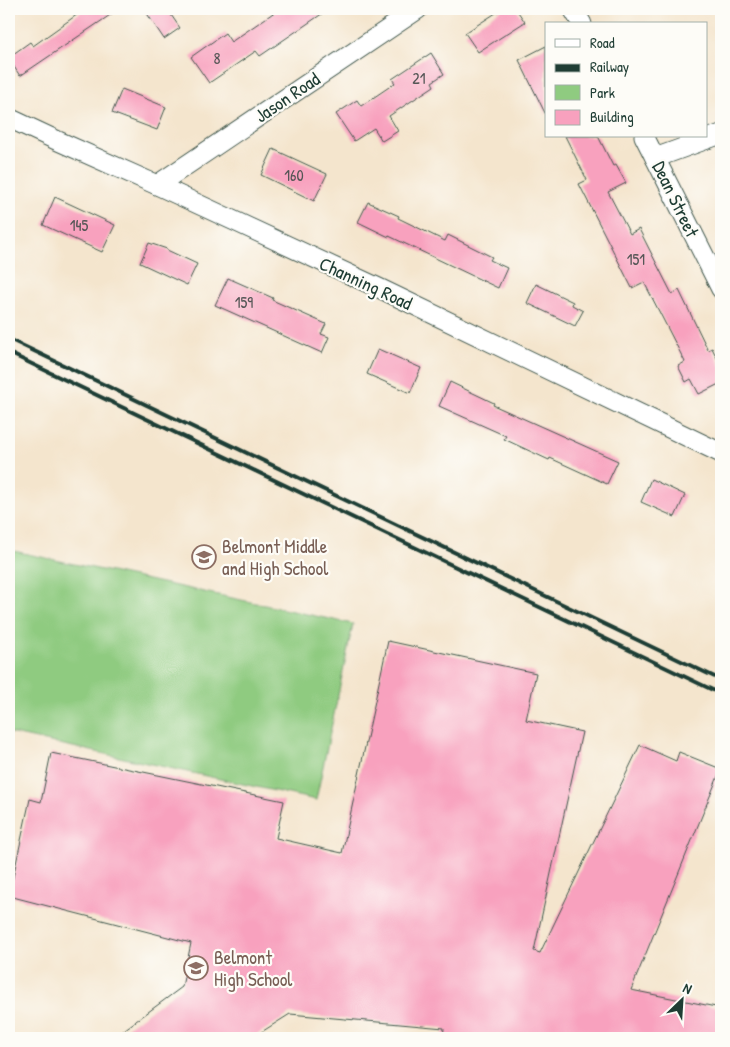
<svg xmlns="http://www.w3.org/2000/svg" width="730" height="1047" font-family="'Patrick Hand',sans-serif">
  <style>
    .green { fill: #8fcb80; stroke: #57845a }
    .building { fill: #f8a1be }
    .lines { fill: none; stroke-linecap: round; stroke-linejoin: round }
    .minor-casing { stroke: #3f564b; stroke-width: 21 }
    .minor { stroke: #fff; stroke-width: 19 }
    .rail { stroke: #1f3d34; stroke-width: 4 }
    .labels { text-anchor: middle; stroke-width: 4.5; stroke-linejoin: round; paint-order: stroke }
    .number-label { font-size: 16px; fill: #555656 }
    .street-label { font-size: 19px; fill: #1f3d34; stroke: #fdfcf7 }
    .education-label { font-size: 19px; fill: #785e54; stroke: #fdfcf7; text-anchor: start }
  </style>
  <rect width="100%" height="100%" fill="#fdfcf7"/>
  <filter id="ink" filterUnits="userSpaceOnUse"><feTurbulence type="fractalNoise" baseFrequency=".02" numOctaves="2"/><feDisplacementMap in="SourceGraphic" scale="10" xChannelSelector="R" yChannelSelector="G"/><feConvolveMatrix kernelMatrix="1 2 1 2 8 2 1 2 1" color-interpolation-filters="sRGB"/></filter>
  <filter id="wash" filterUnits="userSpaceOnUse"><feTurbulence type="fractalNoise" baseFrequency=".0096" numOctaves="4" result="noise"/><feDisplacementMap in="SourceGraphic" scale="20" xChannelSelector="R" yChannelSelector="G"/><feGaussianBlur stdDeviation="1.12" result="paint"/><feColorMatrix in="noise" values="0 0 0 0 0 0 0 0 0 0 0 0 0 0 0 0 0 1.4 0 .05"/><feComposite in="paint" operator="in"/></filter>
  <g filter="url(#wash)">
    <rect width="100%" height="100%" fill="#f4e5cd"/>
    <polygon class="green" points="9,550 353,624 316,800 9,733"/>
    <g id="blocks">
      <g class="building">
        <polygon points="85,9 119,9 20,76 9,59 9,57 30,42 33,46"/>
        <polygon points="144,9 167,9 180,28 164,39"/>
        <polygon points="279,9 329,9 260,56 256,51 209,83 191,57 225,33 231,42"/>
        <polygon points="502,9 516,9 525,22 478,52 465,33"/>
        <polygon points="546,46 546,115 519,60"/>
        <polygon points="431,53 444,74 432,82 434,86 389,116 398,131 382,141 374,128 354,141 336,114 357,100 361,106 395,83 392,79"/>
        <polygon points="122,89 166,107 157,130 112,113"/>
        <polygon points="565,136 598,136 613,166 616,165 626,183 608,192 630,234 639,229 672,294 679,290 708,350 712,348 721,366 721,383 699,394 691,379 686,382 678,366 685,362 644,282 632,288 579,184 587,180"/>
        <polygon points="273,149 327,174 314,201 261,175"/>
        <polygon points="55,197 115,225 102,252 43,225"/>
        <polygon points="368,202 399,216 398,218 445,241 448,235 492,257 490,260 507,268 498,288 389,236 389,237 358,222"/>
        <polygon points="149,243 167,249 167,250 197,264 187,285 140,263"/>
        <polygon points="228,278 273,298 272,300 326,324 321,334 329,337 322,353 215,305"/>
        <polygon points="536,284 573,302 572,305 583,311 575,326 527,303"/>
        <polygon points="378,349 421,368 410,393 367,374"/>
        <polygon points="450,382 494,403 493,405 618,461 607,484 550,458 549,460 504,439 506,436 439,406"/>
        <polygon points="651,479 685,495 675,517 641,502"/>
        <polygon points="388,641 536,673 526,720 582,732 534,951 540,953 640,745 676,761 679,752 721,769 631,990 721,1008 721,1038 443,1038 444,1028 290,1014 252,1038 113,1038 182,987 191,943 9,896 30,799 41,802 51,753 284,801 276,838 342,853"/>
      </g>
    </g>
  </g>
  <g filter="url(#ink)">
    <use href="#blocks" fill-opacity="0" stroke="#3f564b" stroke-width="1"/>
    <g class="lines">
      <g class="minor-casing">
        <g id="minor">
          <polyline points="573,9 582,24"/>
          <polyline points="9,118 56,140 157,185 381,289 721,453"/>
          <polyline points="644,136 721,289"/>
          <polyline points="655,158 721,134"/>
          <polyline points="157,185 418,9"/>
        </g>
      </g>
      <use href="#minor" class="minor"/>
      <g class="rail">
        <polyline points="9,339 721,680"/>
        <polyline points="9,353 721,694"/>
      </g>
    </g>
  </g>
  <defs>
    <g id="school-ring" transform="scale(1.25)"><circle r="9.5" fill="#fdfcf7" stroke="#8d6e63" stroke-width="1.5"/><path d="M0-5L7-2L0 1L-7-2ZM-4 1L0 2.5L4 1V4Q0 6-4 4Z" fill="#8d6e63"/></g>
  </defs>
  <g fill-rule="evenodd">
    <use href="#school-ring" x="204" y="557"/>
    <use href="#school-ring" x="196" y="968"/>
  </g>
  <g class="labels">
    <g class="number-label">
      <text x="217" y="64">8</text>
      <text x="419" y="84">21</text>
      <text x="294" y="181">160</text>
      <text x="79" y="231">145</text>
      <text x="636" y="265">151</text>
      <text x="244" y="308">159</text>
    </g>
    <g class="street-label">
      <text transform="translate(287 97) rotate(-34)" y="7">Jason Road</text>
      <text transform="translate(676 199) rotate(64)" y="7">Dean Street</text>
      <text transform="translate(366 283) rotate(25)" y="7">Channing Road</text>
    </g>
    <g class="education-label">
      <text x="222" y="553">Belmont Middle<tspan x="222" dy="22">and High School</tspan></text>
      <text x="214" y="964">Belmont<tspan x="214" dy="22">High School</tspan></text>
    </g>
  </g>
  <rect width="730" height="1047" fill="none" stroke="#fdfcf7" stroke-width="30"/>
  <rect x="545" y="22" width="162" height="115" fill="#fdfcf7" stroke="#a4b0a9"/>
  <rect x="555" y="39" width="25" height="8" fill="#ffffff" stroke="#a4b0a9"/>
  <text x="590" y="48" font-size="15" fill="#1f3d34">Road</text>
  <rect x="555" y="64" width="25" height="8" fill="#1f3d34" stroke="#a4b0a9"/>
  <text x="590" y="72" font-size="15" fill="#1f3d34">Railway</text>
  <rect x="555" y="85" width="25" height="15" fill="#8fcb80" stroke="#a4b0a9"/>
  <text x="590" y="98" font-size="15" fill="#1f3d34">Park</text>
  <rect x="555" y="110" width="25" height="15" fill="#f8a1be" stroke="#a4b0a9"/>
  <text x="590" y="122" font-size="15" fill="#1f3d34">Building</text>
  <g transform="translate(682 1000) rotate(25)" stroke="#fdfcf7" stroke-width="4" paint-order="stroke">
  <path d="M0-4L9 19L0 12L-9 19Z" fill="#1f3d34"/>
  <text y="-8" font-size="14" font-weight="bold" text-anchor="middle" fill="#1f3d34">N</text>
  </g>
</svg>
